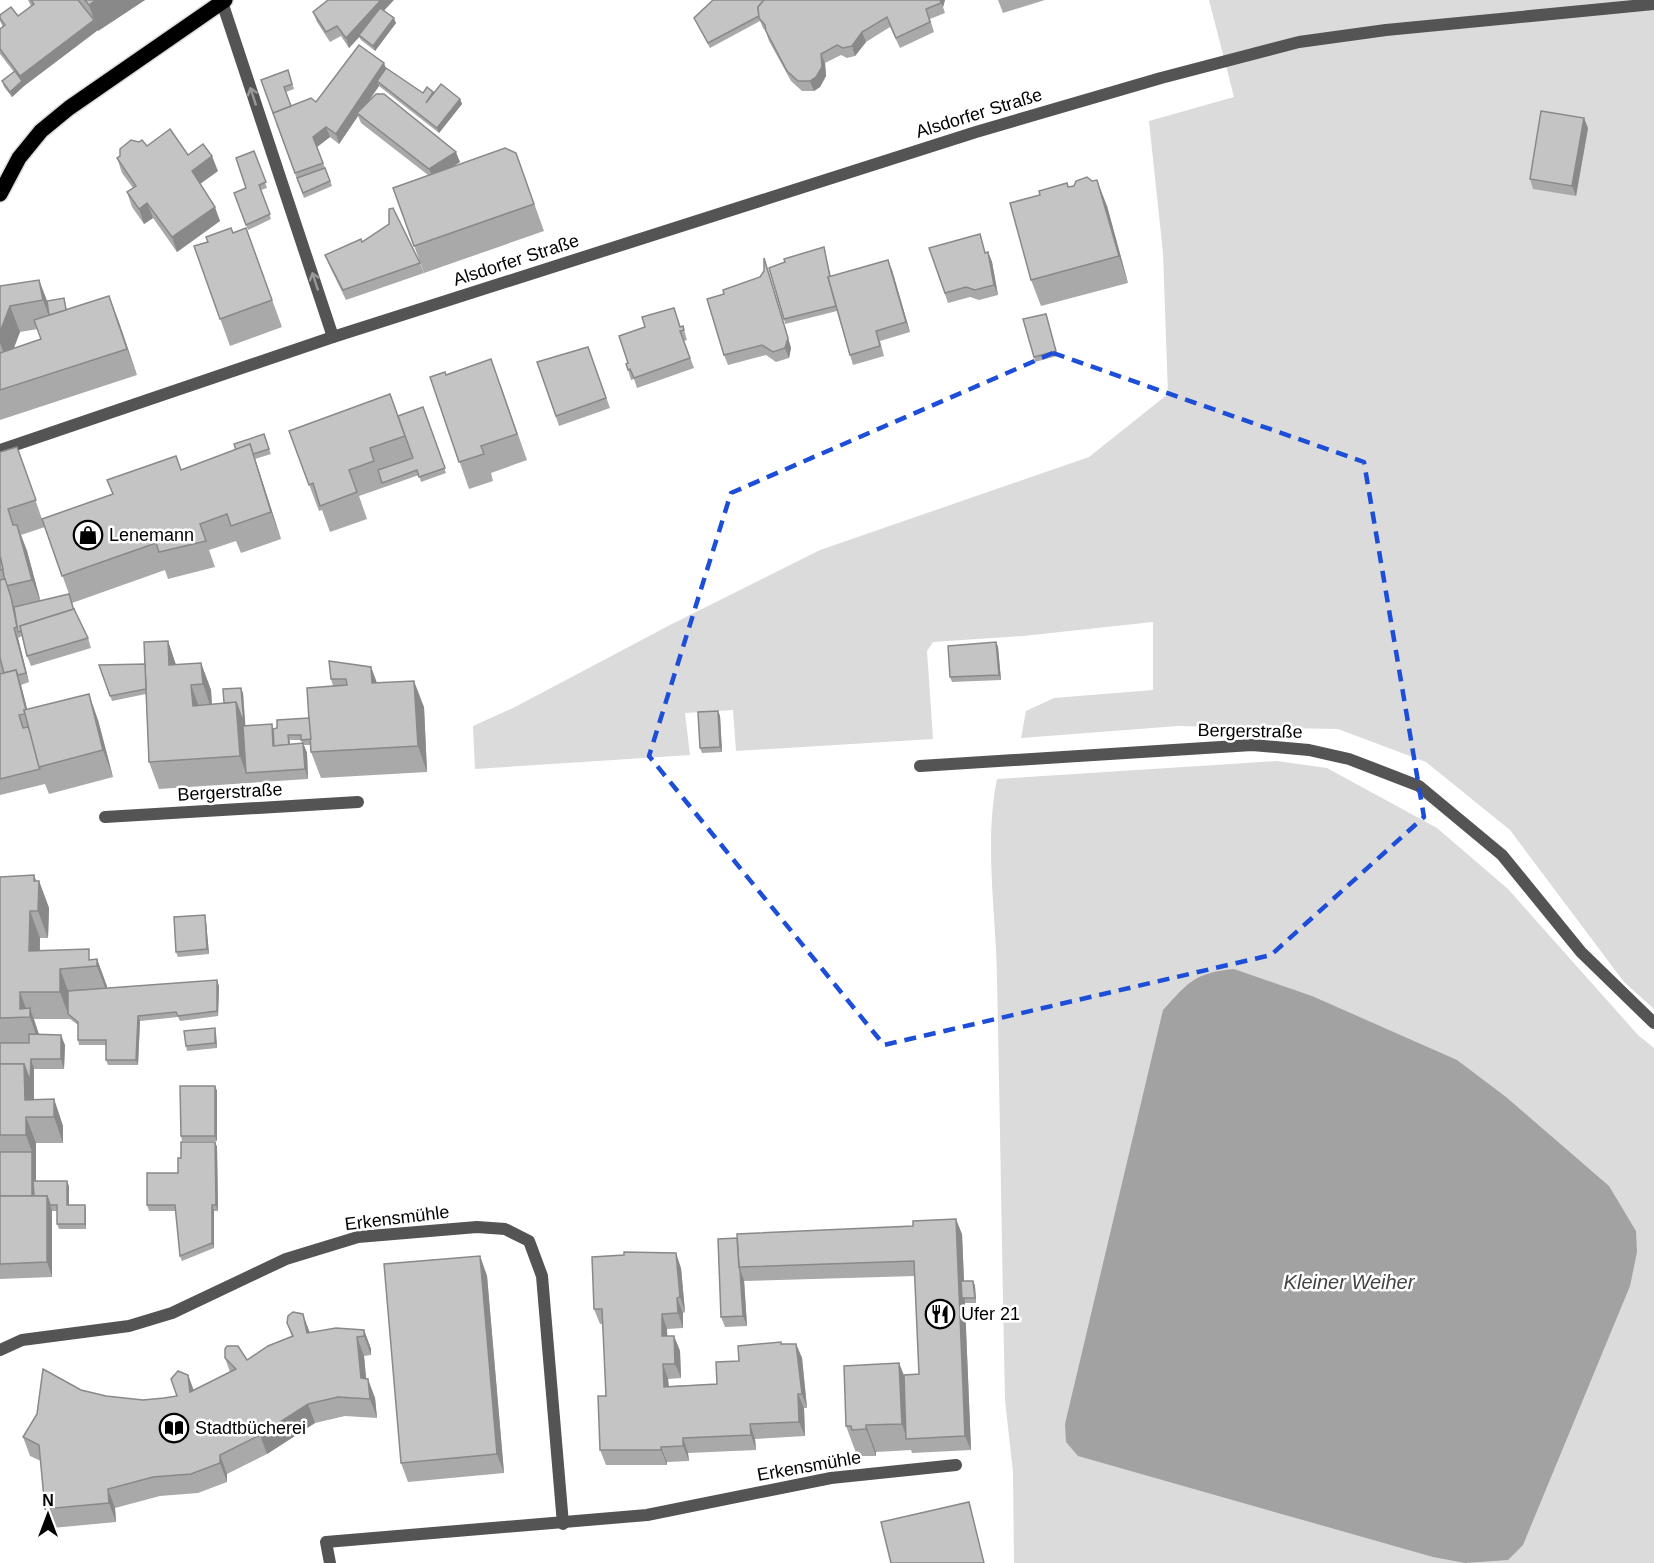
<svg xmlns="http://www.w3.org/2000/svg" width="1654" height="1563" font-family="Arial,sans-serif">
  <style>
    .green { fill: #dbdbdb }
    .water { fill: #a2a2a2 }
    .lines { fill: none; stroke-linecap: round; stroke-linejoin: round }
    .primary-casing { stroke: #dbdbdb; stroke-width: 18 }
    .street { stroke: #545454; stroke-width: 12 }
    .primary { stroke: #000; stroke-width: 15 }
    .wall { fill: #a9a9a9; fill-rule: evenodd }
    .shaded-wall { fill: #898989 }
    .building { fill: #c4c4c4; stroke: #898989; stroke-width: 1.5 }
    .oneway { stroke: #989898 }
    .marked { fill: none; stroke: #1d4ed8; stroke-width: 4.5; stroke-dasharray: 12 8; stroke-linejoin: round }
    .labels { text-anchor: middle; stroke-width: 5; stroke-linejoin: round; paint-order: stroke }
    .street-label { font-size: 18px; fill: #000; stroke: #fff }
    .poi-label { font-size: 18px; fill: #000; stroke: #fff; text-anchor: start }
    .water-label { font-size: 20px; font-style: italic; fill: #434343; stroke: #fff }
  </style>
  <rect width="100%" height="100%" fill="#fff"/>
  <g class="green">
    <polygon points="1209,0 1654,0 1654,1009 1624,982 1510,830 1426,762 1338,729 1178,726 1021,738 1026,711 1054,698 1153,690 1153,622 1023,636 933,642 927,651 933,739 736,751 733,710 685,713 690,755 475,769 473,726 513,708 670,625 820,550 1089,457 1168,394 1163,253 1149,121 1234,97"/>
    <path d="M1277 761 1327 768 1437 828 1508 889 1638 1035 1654 1048V1563H1014L1013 1472 1005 1400C1002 1259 1000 1118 997 978 996 912 984 844 997 779Z"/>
  </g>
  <path class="water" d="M1234 969 1312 996 1457 1060 1506 1097 1609 1186 1636 1231 1637 1252 1630 1286 1523 1545 1508 1560 1465 1563 1433 1557 1078 1456 1066 1442 1065 1424 1163 1010C1189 982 1194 973 1234 969Z"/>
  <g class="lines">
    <g class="primary-casing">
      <polyline id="primary" points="0,194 19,158 41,131 69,108 225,0"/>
    </g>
    <g class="street">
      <polyline points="222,2 333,337"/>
      <polyline points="0,450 333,337 976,132 1161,78 1299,42 1386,30 1654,4"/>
      <polyline points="920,766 1252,745 1309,750 1349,759 1419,786 1502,855 1581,952 1654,1023"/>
      <polyline points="105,817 358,802"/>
      <polyline points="0,1350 22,1340 129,1326 172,1313 286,1259 358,1237 477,1227 505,1229 529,1241 542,1276 563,1524"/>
      <polyline points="330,1563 326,1542 647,1515 831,1478 956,1465"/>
    </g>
    <use href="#primary" class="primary"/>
  </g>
  <g class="wall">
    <polygon points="28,0 145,0 98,31 98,30 24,86 12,97 4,87 2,81 14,72 0,54 0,29 3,27 0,21 0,15 18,16 31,6"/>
    <polygon points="945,0 943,7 945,13 930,19 934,32 900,48 890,27 866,42 855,56 847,58 841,55 825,63 826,76 820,87 814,91 802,91 791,81 769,41 766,32 763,28 760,21 710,48 694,18"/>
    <polygon points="998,0 1045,0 1003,13"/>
    <polygon points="384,11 396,23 375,51 361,40 359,37 349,48 341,36 330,42 317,22 313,12"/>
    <polygon points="386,68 423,93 433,94 460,99 462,104 439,133 379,86 369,101 460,162 452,167 516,153 544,231 424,273 393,188 428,175 361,123 358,116 339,144 330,137 317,147 332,186 304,198 276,123 288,70 294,89 286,92 291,106 316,102"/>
    <polygon points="1588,128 1576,196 1533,189 1530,179"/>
    <polygon points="147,146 188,155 218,171 200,184 220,221 177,252 153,218 144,224 132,207 127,192 133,188 122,173 117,158 120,156"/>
    <polygon points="254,151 267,188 261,190 271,219 248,230 234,193 246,188"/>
    <polygon points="1068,187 1107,206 1128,283 1041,306 1031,280"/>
    <polygon points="246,228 282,327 230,346 194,246"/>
    <polygon points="362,242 420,263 424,273 346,300 329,265 325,255"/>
    <polygon points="824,247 831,277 892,270 910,332 880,341 884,356 853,365 837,311 785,324 784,319 785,262"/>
    <polygon points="929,248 988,252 992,262 998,295 979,300 970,297 948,303"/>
    <polygon points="767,268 791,348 789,358 776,362 766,355 728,365 724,355 724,294 760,277"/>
    <path d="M39 280 47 301 64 298 67 310 109 296 137 375 0 420V286ZM38 329 41 339 13 349 20 332Z"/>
    <polygon points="1047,319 1057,356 1035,362 1034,357"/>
    <polygon points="683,326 687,340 684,341 694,368 637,388 634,379 631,380 628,370 628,363"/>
    <polygon points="588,347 610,408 559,426 537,362"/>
    <polygon points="446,375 501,386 527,460 491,473 493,481 469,489 430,377"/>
    <polygon points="423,407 446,473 421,482 419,475 359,496 367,519 330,532 322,510 319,511 289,431 398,416"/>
    <path d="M264 434 271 454 255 459 281 539 241 553 236 541 209 550 215 567 168 579 165 570 72 603 75 612 88 638 91 648 31 666 27 656 22 636 18 638 29 682 21 685 27 709 98 720 113 777 49 794 45 784 0 795V452L17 447 42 519 236 450ZM45 527 69 594 40 601 27 551 21 535Z"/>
    <path d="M168 641 176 665 201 663 211 690 212 704 224 703 243 693 245 726 272 724 273 729 309 718 333 686 331 679 371 667 377 683 424 707 427 772 321 778 311 752V745H304L307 753 308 779 159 789 149 762 146 694 112 701 99 665 145 664ZM290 740H301L302 743 290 744Z"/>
    <polygon points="996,642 998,647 1001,680 952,682 950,677"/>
    <polygon points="718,711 720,716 722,752 702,753 700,748"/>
    <polygon points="34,875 36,881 39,881 49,908 48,938 40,938 40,951 92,960 97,959 107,988 219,986 218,1016 180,1021 178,1017 140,1021 138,1065 108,1065 106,1060 106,1045 79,1045 78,1040 78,1025 70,1019 34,1019 39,1034 65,1045 64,1069 34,1069 34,1100 54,1099 63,1126 63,1143 36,1143 36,1181 69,1186 69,1205 86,1211 86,1229 59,1229 57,1224 57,1211 52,1211 52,1277 0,1279 0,877"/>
    <polygon points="206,921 209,954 178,957 176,952"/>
    <polygon points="216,1033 217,1048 187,1051 186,1046"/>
    <polygon points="215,1086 217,1091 217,1141 182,1141 181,1136"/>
    <polygon points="215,1142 217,1147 218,1211 214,1211 214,1248 182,1261 180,1256 176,1211 149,1211 147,1205 178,1173 181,1158"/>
    <polygon points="962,1234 964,1281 973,1281 975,1286 976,1303 965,1303 971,1450 912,1453 911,1450 876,1452 876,1456 861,1456 860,1453 856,1453 846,1426 899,1363 904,1375 919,1374 915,1276 744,1281 744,1280 747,1326 725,1327 721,1317 718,1239"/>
    <polygon points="480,1256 487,1276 504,1473 408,1482 401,1463"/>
    <polygon points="681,1268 685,1312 683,1313 683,1328 667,1329 667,1336 674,1336 680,1351 681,1378 668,1379 669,1386 717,1384 739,1361 782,1344 796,1344 802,1358 807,1408 804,1408 805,1436 755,1439 756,1450 688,1453 689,1461 667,1462 667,1465 606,1465 600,1450 606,1396 603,1324 600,1324 594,1309"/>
    <polygon points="287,1323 310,1332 364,1330 371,1349 371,1355 364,1356 366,1379 375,1398 377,1418 345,1416 315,1423 267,1454 227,1474 227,1482 198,1493 160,1496 115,1508 116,1522 52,1528 45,1509 41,1461 30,1456 23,1437 81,1390 106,1396 143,1400 164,1398 177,1396 188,1375 194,1391 230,1372 225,1358 247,1360 292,1337"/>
  </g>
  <g class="shaded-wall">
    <polygon points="96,0 145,0 98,31 89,5"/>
    <polygon points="381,0 394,0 349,48 346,38"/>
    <polygon points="940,0 945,0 943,7"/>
    <polygon points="394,18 396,23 375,51 373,46"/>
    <polygon points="94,20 98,30 24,86 12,97 10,92 22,81 20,76"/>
    <polygon points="862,32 866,42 855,56 852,46"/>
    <polygon points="821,54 825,63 826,76 820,87 814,91 810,81"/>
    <polygon points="384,63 388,73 377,81 379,86 359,114 357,113 358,116 339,144 336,134"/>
    <polygon points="460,99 462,104 439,133 437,128"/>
    <polygon points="1584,118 1588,128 1576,196 1572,186"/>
    <polygon points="326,127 330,137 317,147 313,137"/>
    <polygon points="456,152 460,162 433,179 429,169"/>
    <polygon points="212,156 218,171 197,186 192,171"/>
    <polygon points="1097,180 1107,206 1128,283 1119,256"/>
    <polygon points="147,203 153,218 144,224 139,209"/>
    <polygon points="215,207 220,221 177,252 172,237"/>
    <polygon points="988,252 992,262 998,295 994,285"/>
    <polygon points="764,258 791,348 789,358 785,348"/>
    <polygon points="888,260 892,270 910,332 906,322"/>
    <polygon points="39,280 49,306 51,322 43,300"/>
    <polygon points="109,296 119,322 137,375 127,349"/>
    <polygon points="10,306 20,332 8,364 0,343 0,332"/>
    <polygon points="250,444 259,471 281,539 271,512"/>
    <polygon points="17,525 27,551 42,606 32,580"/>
    <polygon points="14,628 18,638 29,682 26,673"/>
    <polygon points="168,641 177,668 169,665"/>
    <polygon points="996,642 998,647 1001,680 999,675"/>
    <polygon points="201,663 211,690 212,711 203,684"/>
    <polygon points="371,667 381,694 372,683"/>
    <polygon points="16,670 21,685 32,728 27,713"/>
    <polygon points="414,681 424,707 427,772 418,746"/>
    <polygon points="191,685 201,712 193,706"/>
    <polygon points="241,688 243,693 249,773 246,773 240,756 236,702"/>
    <polygon points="89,694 98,720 113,777 103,750"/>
    <polygon points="718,711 720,716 722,752 720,747"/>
    <polygon points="303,743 307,753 308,779 305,769"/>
    <polygon points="34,875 39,889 39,881 49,908 48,938 38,911"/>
    <polygon points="30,911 40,938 39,978 29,951"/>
    <polygon points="205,915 206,921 209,954 207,949"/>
    <polygon points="97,959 107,986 107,993 97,966"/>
    <polygon points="60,969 70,996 68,1014 60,992"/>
    <polygon points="217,980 219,986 218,1016 217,1011"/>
    <polygon points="20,992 29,1017 20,1009"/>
    <polygon points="30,1008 39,1035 39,1044 30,1017"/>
    <polygon points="138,1016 140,1021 138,1065 136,1060"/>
    <polygon points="215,1028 216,1033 217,1048 215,1043"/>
    <polygon points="61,1035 65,1045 64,1069 61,1059"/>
    <polygon points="31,1059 34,1069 34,1117 25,1100 24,1064"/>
    <polygon points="215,1086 217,1091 217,1141 215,1136"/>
    <polygon points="54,1099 63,1126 63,1143 54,1117"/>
    <polygon points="26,1117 36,1143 36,1205 32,1201 32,1152 26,1135"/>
    <polygon points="215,1142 217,1147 218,1211 216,1205"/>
    <polygon points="67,1181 69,1186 69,1211 67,1205"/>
    <polygon points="47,1196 52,1211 52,1277 47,1262"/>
    <polygon points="85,1205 86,1211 86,1229 85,1224"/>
    <polygon points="212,1205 214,1211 214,1248 212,1243"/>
    <polygon points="956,1219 962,1234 971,1450 965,1436"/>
    <polygon points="676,1253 681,1268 685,1312 680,1297"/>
    <polygon points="480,1256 487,1276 504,1473 497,1454"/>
    <polygon points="740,1270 744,1280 747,1326 743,1316"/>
    <polygon points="973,1281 975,1286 976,1303 975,1298"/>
    <polygon points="677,1298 683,1313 683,1328 678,1313"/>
    <polygon points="303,1314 310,1333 307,1333"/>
    <polygon points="662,1314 667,1329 668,1351 662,1336"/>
    <polygon points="364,1330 371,1349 371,1355 364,1336"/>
    <polygon points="674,1336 680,1351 681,1378 675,1364"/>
    <polygon points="357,1337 364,1356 368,1397 361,1378"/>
    <polygon points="796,1344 802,1358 807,1408 802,1394"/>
    <polygon points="899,1363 909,1390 907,1439 902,1424"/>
    <polygon points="663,1364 668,1379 670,1401 664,1387"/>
    <polygon points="188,1375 195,1394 190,1392"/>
    <polygon points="368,1379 375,1398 377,1418 370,1399"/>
    <polygon points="798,1394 804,1408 805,1436 799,1422"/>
    <polygon points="308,1404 315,1423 267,1454 260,1435"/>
    <polygon points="750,1424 755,1439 756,1450 751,1435"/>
    <polygon points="866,1425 876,1452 876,1456 866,1429"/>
    <polygon points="683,1438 688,1453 689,1461 683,1446"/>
    <polygon points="661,1447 667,1462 667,1465 661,1450"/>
    <polygon points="220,1455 227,1474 227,1482 220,1463"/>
    <polygon points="108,1489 115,1508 116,1522 109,1503"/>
  </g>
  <g class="building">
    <polygon points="31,0 78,0 94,20 20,76 0,49 0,29 5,25 0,18 0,15 11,7 18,16 34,4"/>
    <polygon points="85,0 96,0 89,5"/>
    <polygon points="328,0 381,0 346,38 337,26 326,32 313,12"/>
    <polygon points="713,0 764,0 758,7 759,16 708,43 694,18"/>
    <polygon points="764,0 940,0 941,3 926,9 930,22 896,38 887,17 862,32 852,46 843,48 837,45 821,54 822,67 816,77 810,81 798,81 787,71 766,31 765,25 759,18 758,7"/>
    <polygon points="380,8 394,18 373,46 359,35"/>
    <polygon points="359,45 384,63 336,134 326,127 313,137 323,163 295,173 273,113 311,98 316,102"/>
    <polygon points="386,68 423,93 427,87 433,92 426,103 441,84 460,99 437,128 377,81"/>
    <polygon points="288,70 292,84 284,87 291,106 273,113 261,80"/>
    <polygon points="15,71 22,81 10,92 2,81"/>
    <polygon points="376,94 384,94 456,152 429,169 357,113"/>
    <polygon points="1541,111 1584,118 1572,186 1530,179"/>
    <polygon points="170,129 188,155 203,144 212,156 192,171 215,207 172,237 147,203 139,209 127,192 136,186 117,158 120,156 120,149 131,140 139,142 142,140 147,146"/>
    <polygon points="505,148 516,153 534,204 414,246 393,188"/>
    <polygon points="254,151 266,182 259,185 270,214 246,225 234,193 246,188 236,158"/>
    <polygon points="325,168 330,181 303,193 297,178"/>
    <polygon points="1087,177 1092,181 1097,180 1119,256 1031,280 1010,203 1040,195 1039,191 1067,183 1068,187 1074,186 1076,181"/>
    <polygon points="393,208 420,263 343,290 325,255 361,239 362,242 389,224 389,209"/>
    <polygon points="231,228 233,233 246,228 272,300 220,319 194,246 208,242 206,237"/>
    <polygon points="980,234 985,253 988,252 994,285 975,290 966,287 945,293 929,248"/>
    <polygon points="824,247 830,277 828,277 836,306 784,319 769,268 785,262 784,259"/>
    <polygon points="764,258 788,338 785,348 773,352 762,345 724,355 707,299 724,294 723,290 760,277 764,271"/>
    <polygon points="888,260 906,322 876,331 880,346 850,355 828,277"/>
    <polygon points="39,280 43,300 10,306 0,332 0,286"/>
    <polygon points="109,296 127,349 0,390 0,353 41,339 34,320"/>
    <polygon points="64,298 66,310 49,315 47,301"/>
    <polygon points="674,308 680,327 683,326 684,330 680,331 690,358 634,378 630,369 628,370 626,364 628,363 619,336 645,327 642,317"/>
    <polygon points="1046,314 1056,351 1034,357 1023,319"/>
    <polygon points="588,347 606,398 556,416 537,362"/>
    <polygon points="491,359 517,434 481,446 484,454 459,462 430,377 445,372 446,375"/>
    <polygon points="390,394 405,436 370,448 374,461 349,470 357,492 320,506 313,483 309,485 289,431"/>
    <polygon points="423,407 445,468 419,477 417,470 382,483 378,470 413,458 398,416"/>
    <polygon points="264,434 269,449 253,454 250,444 236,450 234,444"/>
    <polygon points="250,444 271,512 231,526 227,514 200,524 206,541 159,552 156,543 62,576 42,519 113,494 107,480 176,456 181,470"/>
    <polygon points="17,447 36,500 8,509 13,525 17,525 32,580 6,586 0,556 0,452"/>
    <polygon points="0,556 3,569 0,570"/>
    <polygon points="5,579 11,597 17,627 14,628 26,673 18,675 16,670 4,673 0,658 0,580"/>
    <polygon points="69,594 74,611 74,609 20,626 21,631 18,632 14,607"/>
    <polygon points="74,609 88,638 27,656 20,626"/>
    <polygon points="168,641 169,665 201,663 203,684 191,685 193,706 236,702 240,756 149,762 144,642"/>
    <polygon points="996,642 999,675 950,677 948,646"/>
    <polygon points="329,661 371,667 372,683 414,681 418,746 311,752 307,688 347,685 346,679 331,679"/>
    <polygon points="145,664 146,689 110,696 99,665"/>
    <polygon points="16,670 26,710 24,710 25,714 19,715 23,728 29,727 40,769 0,779 0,674"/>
    <polygon points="241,688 244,724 236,702 224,703 223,689"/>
    <polygon points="89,694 103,750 39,767 24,710"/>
    <polygon points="718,711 720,747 700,748 698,712"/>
    <polygon points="309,718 311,739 301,740 301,735 288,735 289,745 274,746 273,729 277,728 277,720"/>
    <polygon points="272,724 273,746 303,743 305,769 246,773 243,726"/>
    <polygon points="34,875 34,881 39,881 38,911 30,911 29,951 89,949 89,960 97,959 97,966 60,969 60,992 20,992 20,1009 30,1008 30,1017 0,1018 0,877"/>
    <polygon points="205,915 207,949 176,952 174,917"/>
    <polygon points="217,980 217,1011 178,1016 176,1012 138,1016 136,1060 106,1060 106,1040 78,1040 78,1022 68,1014 68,991"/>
    <polygon points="215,1028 215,1043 186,1046 184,1031"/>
    <polygon points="29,1034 61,1035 61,1059 31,1059 30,1081 24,1064 0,1064 0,1043 29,1043"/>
    <polygon points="0,1064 24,1064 25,1100 54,1099 54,1117 26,1117 26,1135 0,1135"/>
    <polygon points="180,1086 215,1086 215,1136 181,1136"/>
    <polygon points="181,1142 215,1142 216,1205 212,1205 212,1243 180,1256 175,1205 147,1205 147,1173 178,1173 178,1158 181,1158"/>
    <rect x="0" y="1152" width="32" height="44"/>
    <polygon points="33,1181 67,1181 67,1205 85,1205 85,1224 57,1224 57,1205 50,1205 47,1196 34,1196"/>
    <polygon points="0,1196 47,1196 47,1262 0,1264"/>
    <polygon points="956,1219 965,1436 906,1439 904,1375 919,1374 914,1261 739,1267 737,1234 913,1226 913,1221"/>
    <polygon points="737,1238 739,1267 740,1270 743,1316 721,1317 718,1239"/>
    <polygon points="624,1252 676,1253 680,1297 677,1298 678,1313 662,1314 662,1336 674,1336 675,1364 663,1364 664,1387 717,1384 716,1362 739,1361 738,1346 781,1342 781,1344 796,1344 802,1394 798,1394 799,1422 750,1424 751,1435 683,1438 683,1446 661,1447 661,1450 600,1450 598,1396 606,1396 602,1309 594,1309 592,1257 624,1255"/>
    <polygon points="480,1256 497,1454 401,1463 384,1264"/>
    <polygon points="961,1281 973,1281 975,1298 962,1298"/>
    <polygon points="293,1312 303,1314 307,1333 336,1328 364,1330 364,1336 357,1337 361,1378 368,1379 370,1399 338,1397 308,1404 260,1435 220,1455 220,1463 191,1474 153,1477 108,1489 109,1503 45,1509 39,1445 23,1437 37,1414 43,1369 81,1390 106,1396 143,1400 164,1398 177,1396 171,1379 178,1371 188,1375 190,1392 236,1369 225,1358 225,1349 227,1346 238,1346 247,1360 268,1346 293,1336 287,1323 288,1316"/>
    <polygon points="899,1363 902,1424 866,1425 866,1429 852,1430 851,1426 846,1426 844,1366"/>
    <polygon points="969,1502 984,1563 891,1563 881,1522"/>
  </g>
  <defs><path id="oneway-shaft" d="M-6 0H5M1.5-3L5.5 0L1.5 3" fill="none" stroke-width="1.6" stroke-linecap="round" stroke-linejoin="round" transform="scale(1.5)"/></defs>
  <g class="oneway">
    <use href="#oneway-shaft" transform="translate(253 96) rotate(-108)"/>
    <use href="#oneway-shaft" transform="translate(315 281) rotate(-108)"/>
  </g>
  <path class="marked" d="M1053 353 1364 462 1424 817 1271 955 884 1045 649 756 731 493Z"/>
  <defs>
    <g id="shop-ring" transform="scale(1.5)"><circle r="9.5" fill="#fff" stroke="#000" stroke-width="1.5"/><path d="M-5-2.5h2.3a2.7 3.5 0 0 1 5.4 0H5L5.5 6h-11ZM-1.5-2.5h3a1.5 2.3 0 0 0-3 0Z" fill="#000"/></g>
    <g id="restaurant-ring" transform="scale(1.5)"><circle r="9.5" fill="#fff" stroke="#000" stroke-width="1.5"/><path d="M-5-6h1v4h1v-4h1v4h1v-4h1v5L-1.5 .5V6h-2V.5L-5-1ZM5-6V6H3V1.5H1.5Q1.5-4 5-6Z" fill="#000"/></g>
    <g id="library-ring" transform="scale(1.5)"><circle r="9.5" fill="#fff" stroke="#000" stroke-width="1.5"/><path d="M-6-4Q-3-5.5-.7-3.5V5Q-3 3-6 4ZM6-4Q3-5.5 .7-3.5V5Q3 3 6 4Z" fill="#000"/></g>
  </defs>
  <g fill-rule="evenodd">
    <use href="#shop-ring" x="88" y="535"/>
    <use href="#restaurant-ring" x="940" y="1314"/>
    <use href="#library-ring" x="174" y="1428"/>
  </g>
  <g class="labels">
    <g class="street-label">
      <text transform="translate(979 113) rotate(-17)" y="6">Alsdorfer Straße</text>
      <text transform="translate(516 260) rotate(-18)" y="6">Alsdorfer Straße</text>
      <text transform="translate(1250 731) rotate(1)" y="6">Bergerstraße</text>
      <text transform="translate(230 792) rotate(-3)" y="6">Bergerstraße</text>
      <text transform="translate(397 1218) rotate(-7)" y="6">Erkensmühle</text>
      <text transform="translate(809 1466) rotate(-10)" y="6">Erkensmühle</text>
    </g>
    <g class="poi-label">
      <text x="109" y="541">Lenemann</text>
      <text x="961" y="1320">Ufer 21</text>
      <text x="195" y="1434">Stadtbücherei</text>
    </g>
    <g class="water-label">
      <text x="1349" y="1289">Kleiner Weiher</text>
    </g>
  </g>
  <g transform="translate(48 1515)" stroke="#ffffff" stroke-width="4.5" paint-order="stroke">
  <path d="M0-4.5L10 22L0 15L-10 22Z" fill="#000000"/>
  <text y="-9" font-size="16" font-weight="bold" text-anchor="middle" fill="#000000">N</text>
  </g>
</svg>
